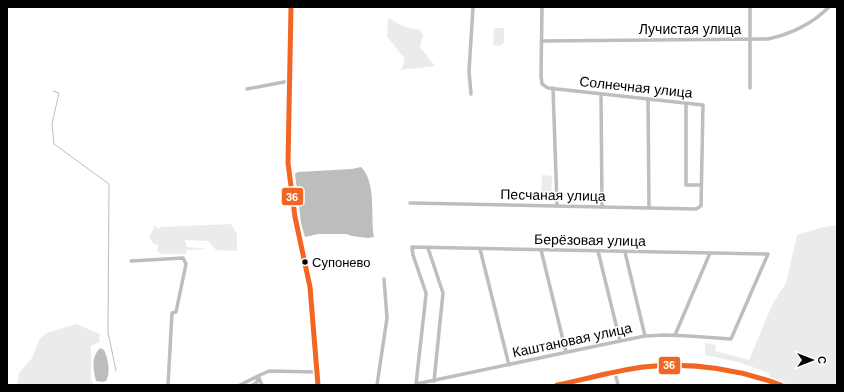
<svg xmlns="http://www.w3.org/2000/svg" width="844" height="392" font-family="Arial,sans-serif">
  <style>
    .green { fill: #ebebeb }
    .water { fill: #bdbdbd }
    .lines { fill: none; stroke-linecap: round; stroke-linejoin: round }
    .stream { stroke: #bdbdbd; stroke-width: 1 }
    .minor { stroke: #bebebe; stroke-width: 3.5 }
    .bus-1-casing { stroke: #fff; stroke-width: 8 }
    .bus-1 { stroke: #f26522; stroke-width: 5 }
    .bus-dot { fill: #000; stroke: #fff; stroke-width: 1.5 }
    .labels { text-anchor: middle; stroke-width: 3; stroke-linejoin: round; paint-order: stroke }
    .bus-label { font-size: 13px; fill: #000; stroke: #fff; text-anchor: start }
    .street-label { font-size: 14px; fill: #000; stroke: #fff }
    .line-badge { stroke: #fff; stroke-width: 1.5 }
    .badge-label { font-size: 11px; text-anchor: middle; font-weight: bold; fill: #fff }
  </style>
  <rect width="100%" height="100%" fill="#fff"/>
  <g class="green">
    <polygon points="388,18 405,27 420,30 423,35 420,47 435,66 400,70 404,64 404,58 387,36"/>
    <polygon points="494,28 504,28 504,43 500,46 493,45"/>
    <polygon points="542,175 552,176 551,197 541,196"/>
    <polygon points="231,224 237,234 237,251 216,250 208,241 185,240 187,247 209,249 187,250 185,254 162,254 157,251 158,245 154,244 149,237 155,226 159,229 161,227"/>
    <polygon points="837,225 837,385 766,385 768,384 769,373 738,362 705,355 705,343 716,345 715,351 749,360 772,305 786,283 797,235 824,227"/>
    <polygon points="76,324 100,334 99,342 91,346 91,380 94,385 17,385 19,373 32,358 40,338 47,333"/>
  </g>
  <g class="water">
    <path d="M361 167C377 183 370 216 374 237L368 238 352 236 346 234H318L305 237 301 223 295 174 298 172 352 169Z"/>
    <path d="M100 348 104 350C108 358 111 373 106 381L102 382 96 381C93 369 91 357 100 348Z"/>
  </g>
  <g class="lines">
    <polyline class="stream" points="53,91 59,93 52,124 54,144 109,184 108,332 116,371"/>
    <g class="minor">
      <polyline points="291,7 288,163 295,217 310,287 318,385"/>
      <polyline points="750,7 750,88"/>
      <path d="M542 41 768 39C791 34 812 24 829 7"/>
      <polyline points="553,88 557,205"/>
      <polyline points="247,89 289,81"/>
      <polyline points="471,94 469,71 473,7"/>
      <polyline points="601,94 602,206"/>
      <polyline points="648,99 649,207"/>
      <polyline points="686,104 686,185 701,185"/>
      <polyline points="410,203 696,209 701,206 703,105 548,88 542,84 541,76 542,7"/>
      <polyline points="428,248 443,293 434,381"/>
      <polyline points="480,249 509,365"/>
      <polyline points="541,250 566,352"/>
      <polyline points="598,251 620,341"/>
      <polyline points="625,252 645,336"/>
      <polyline points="131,261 183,258 186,264 176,312 172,313 168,385"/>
      <polyline points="675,335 710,253"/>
      <polyline points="615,372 618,385"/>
      <polyline points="240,385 258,376 262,385"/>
      <polyline points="253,385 257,382 258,376 269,371 317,372"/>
      <polyline points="377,385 387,318 384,279"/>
      <polyline points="416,385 416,384 426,295 426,293 413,255 412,247 768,254 731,339 689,336 665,335 645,336 620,341 416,384"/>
      <path d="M557 385C590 378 623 368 657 366 698 363 743 370 781 385"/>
    </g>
    <g class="bus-1-casing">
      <g id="bus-1">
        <polyline points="291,7 288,163 295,217 310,287 318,385"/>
        <path d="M557 385C586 379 614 371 643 367 690 362 737 369 781 385"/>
      </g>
    </g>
    <use href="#bus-1" class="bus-1"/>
  </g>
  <circle class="bus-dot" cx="305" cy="262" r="3.5"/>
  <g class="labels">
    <g class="bus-label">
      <text x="312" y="267">Супонево</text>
    </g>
    <g class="street-label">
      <text x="690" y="34">Лучистая улица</text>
      <text transform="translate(636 87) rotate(6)" y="5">Солнечная улица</text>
      <text transform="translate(553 195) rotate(1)" y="5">Песчаная улица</text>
      <text transform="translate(590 240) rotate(1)" y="5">Берёзовая улица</text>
      <text transform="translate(572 340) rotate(-12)" y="5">Каштановая улица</text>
    </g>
  </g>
  <g class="line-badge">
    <rect x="281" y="187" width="23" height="19" rx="4" fill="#f26522"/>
    <rect x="658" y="356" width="23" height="19" rx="4" fill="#f26522"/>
  </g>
  <g class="badge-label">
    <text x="292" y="201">36</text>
    <text x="669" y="369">36</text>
  </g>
  <rect width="844" height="392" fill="none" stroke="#000000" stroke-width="16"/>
  <g transform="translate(812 360) rotate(90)" stroke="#ffffff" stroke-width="3" paint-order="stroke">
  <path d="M0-3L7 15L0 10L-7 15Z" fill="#000000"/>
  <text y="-6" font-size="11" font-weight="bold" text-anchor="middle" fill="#000000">С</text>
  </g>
</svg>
